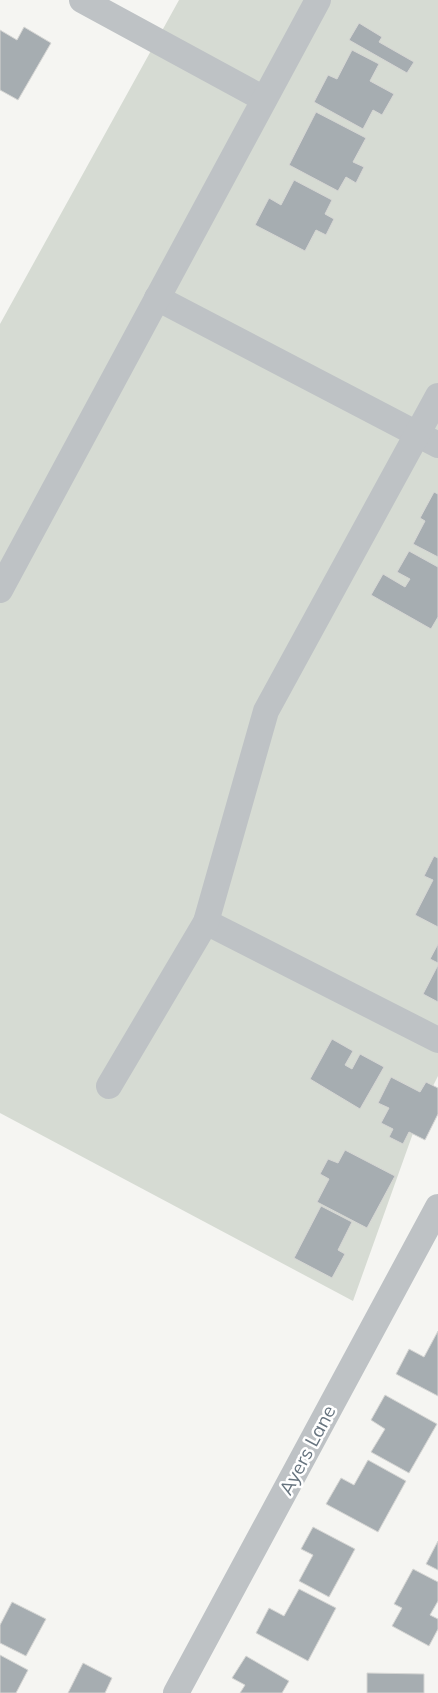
<svg xmlns="http://www.w3.org/2000/svg" width="438" height="1693" font-family="Mulish,sans-serif">
  <style>
    .green { fill: #d6dbd3 }
    .building { fill: #a6adb1; stroke: #d6d6d4 }
    .lines { fill: none; stroke-linecap: round; stroke-linejoin: round }
    .street { stroke: #bec2c5; stroke-width: 26 }
    .labels { text-anchor: middle; stroke-width: 5; stroke-linejoin: round; paint-order: stroke }
    .street-label { font-size: 19px; fill: #67747f; stroke: #fff }
  </style>
  <rect width="100%" height="100%" fill="#f5f5f2"/>
  <polygon class="green" points="179,0 438,0 438,1076 422,1108 353,1301 0,1113 0,324"/>
  <g class="building">
    <polygon points="359,23 382,37 379,42 414,62 407,73 349,40"/>
    <polygon points="24,27 51,43 18,100 0,90 0,30 17,40"/>
    <polygon points="352,50 379,64 370,81 394,94 382,115 373,110 363,129 314,102 328,75 337,79"/>
    <polygon points="316,112 366,138 353,162 364,167 356,183 346,177 338,191 289,165"/>
    <polygon points="294,180 332,200 325,214 334,219 326,235 316,230 305,251 255,225 269,198 281,205"/>
    <polygon points="434,492 438,494 438,557 413,544 425,521 420,518"/>
    <polygon points="409,551 438,567 438,617 431,629 371,595 383,574 405,587 410,579 397,572"/>
    <polygon points="434,856 438,858 438,927 415,915 433,880 424,876"/>
    <polygon points="438,944 438,963 430,959"/>
    <polygon points="438,965 438,1002 423,994"/>
    <polygon points="332,1039 353,1051 345,1065 352,1069 360,1054 384,1067 360,1109 310,1079"/>
    <polygon points="391,1077 420,1092 426,1082 438,1088 438,1114 425,1140 409,1132 403,1144 389,1137 393,1129 381,1123 389,1108 378,1103"/>
    <polygon points="345,1150 395,1176 367,1228 317,1202 329,1179 320,1174 328,1159 338,1163"/>
    <polygon points="321,1206 352,1222 338,1250 345,1254 332,1278 294,1258"/>
    <polygon points="438,1331 438,1396 396,1374 409,1349 424,1357"/>
    <polygon points="385,1395 437,1424 409,1473 371,1452 385,1429 371,1420"/>
    <polygon points="368,1460 406,1481 378,1532 326,1504 341,1478 354,1485"/>
    <polygon points="313,1527 355,1549 329,1597 299,1581 313,1555 301,1549"/>
    <polygon points="438,1541 438,1570 426,1564"/>
    <polygon points="413,1569 438,1582 438,1601 430,1615 438,1619 438,1629 429,1646 392,1626 402,1608 394,1604"/>
    <polygon points="299,1589 336,1608 308,1661 256,1633 269,1608 284,1616"/>
    <polygon points="12,1602 46,1619 26,1656 0,1643 0,1625"/>
    <polygon points="0,1655 28,1670 16,1693 0,1693"/>
    <polygon points="246,1656 289,1681 282,1693 240,1693 245,1685 232,1678"/>
    <polygon points="83,1663 112,1678 105,1693 68,1693"/>
    <polygon points="367,1673 424,1674 424,1693 367,1693"/>
  </g>
  <g class="lines">
    <g class="street">
      <polyline points="82,0 264,99"/>
      <polyline points="157,298 438,445"/>
      <polyline points="0,590 318,0"/>
      <polyline points="206,922 438,1040"/>
      <polyline points="109,1086 206,922 266,711 438,396"/>
      <polyline points="176,1693 438,1207"/>
    </g>
  </g>
  <g class="labels">
    <g class="street-label">
      <text transform="translate(307 1450) rotate(-62)" y="7">Ayers Lane</text>
    </g>
  </g>
</svg>
